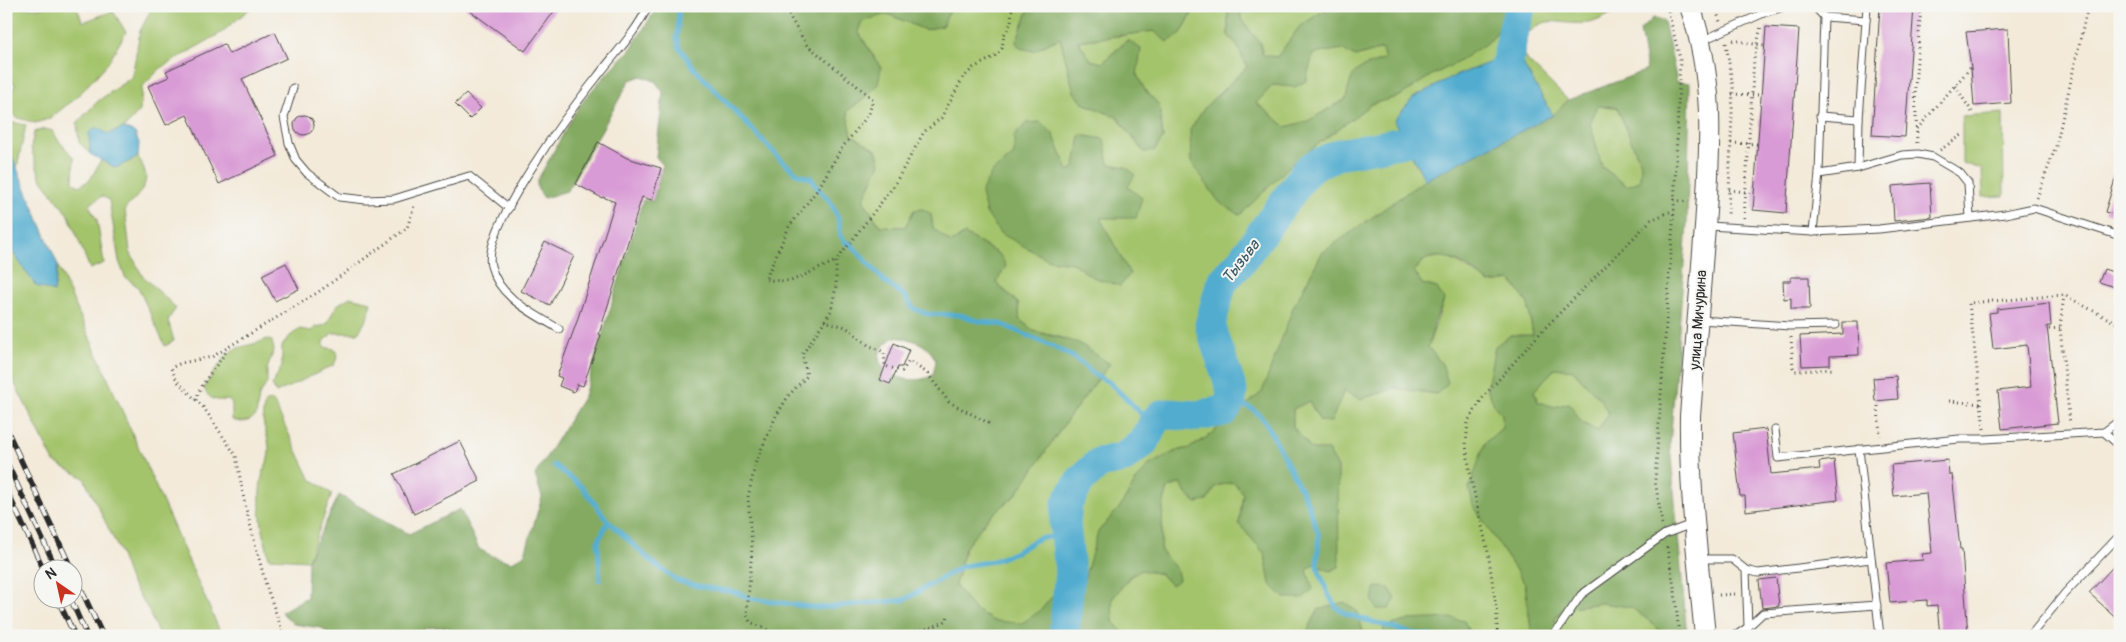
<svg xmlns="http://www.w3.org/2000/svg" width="2126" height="642" font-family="Pangolin,sans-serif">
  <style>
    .green { fill: #a4c46c; stroke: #68784c; fill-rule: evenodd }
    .forest { fill: #83aa60; stroke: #576a46; fill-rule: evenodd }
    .water { fill: #51accf; stroke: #3e6c7d }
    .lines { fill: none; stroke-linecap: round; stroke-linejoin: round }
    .stream { stroke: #51accf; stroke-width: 5 }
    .river { stroke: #51accf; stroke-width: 31 }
    .building { fill: #d99bd5 }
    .service-casing { stroke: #494845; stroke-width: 9 }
    .secondary-casing { stroke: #494845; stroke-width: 22 }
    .path { stroke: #494845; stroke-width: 3; stroke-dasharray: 1 4; stroke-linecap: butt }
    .service { stroke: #fff; stroke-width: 7 }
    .secondary { stroke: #fff; stroke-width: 20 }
    .rail-casing { stroke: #2b2b2b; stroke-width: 5.5 }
    .rail { stroke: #f6f6f2; stroke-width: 4; stroke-dasharray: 11; stroke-linecap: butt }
    .labels { text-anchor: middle; stroke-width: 4; stroke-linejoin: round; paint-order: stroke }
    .street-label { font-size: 15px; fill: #2b2b2b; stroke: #f6f6f2 }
    .water-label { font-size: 16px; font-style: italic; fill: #385864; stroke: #f6f6f2 }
  </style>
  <rect width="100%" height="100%" fill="#f6f6f2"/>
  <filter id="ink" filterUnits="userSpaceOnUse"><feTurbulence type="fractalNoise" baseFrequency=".02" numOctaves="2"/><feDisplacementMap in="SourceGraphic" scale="10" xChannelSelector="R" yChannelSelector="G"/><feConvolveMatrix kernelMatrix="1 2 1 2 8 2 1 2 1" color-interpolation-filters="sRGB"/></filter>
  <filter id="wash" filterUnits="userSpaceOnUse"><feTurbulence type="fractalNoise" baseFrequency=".0096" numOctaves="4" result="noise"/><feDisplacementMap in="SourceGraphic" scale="20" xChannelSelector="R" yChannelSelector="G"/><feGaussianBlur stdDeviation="1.12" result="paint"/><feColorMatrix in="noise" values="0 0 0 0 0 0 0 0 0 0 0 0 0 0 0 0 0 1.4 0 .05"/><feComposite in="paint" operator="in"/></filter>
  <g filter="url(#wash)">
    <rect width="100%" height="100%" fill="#f3ead9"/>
    <g class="green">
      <polygon points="6,6 42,8 47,6 76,6 83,22 113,11 126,32 108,63 78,96 49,119 35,123 15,117 8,103 15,84 6,78"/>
      <polygon points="153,6 253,6 221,33 162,67 142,87 140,111 124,128 108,134 89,133 90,154 79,142 77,123 98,101 132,77 140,31"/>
      <path d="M949 6H1030L1016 42 1033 51 1060 38 1074 92 1083 103 1117 117 1144 152 1155 150 1163 137 1159 105 1145 90 1137 75 1127 40 1102 63 1091 60 1078 41 1154 31 1180 35 1196 6H1215L1228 12V35L1237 45 1247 67 1205 107 1239 215 1293 163 1371 104 1400 96 1430 76 1458 62 1506 19 1512 6H1620V9C1611 13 1598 22 1588 23 1552 26 1548 10 1520 42L1525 58 1568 100 1553 115 1521 61 1509 55 1455 76 1413 98 1404 142 1425 180 1322 253 1293 308 1263 392 1206 438 1190 448 1175 451 1136 481 1120 507 1098 532 1074 636H957L955 585 965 548 987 519 1015 496 1069 417 1109 364 1060 337 1034 331 1020 320 1018 303 996 282 1000 255 965 234 951 243 933 228 931 214 914 210 905 227 880 226 863 200 880 163 876 150 852 135 847 111 864 99 881 68 858 31 862 20 888 14 925 30 951 9ZM1053 134 1068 171 1075 167 1081 135 1109 164 1125 167 1128 188 1099 217 1130 274 1092 277 1073 263 1049 260 992 172 1014 155Z"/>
      <polygon points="1240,6 1331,6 1300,26 1277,57 1263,56 1260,43 1241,19"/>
      <path d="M1342 49 1355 57 1382 49 1385 59C1356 70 1353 68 1346 99L1308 121 1286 127 1255 102 1273 85 1295 87 1313 54Z"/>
      <polygon points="1598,106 1617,107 1641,164 1640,181 1627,186 1602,167 1590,123"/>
      <polygon points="2003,113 2004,196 1983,197 1982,169 1962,163 1962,116"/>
      <polygon points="6,118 10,122 26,125 17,168 11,154 9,133 6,130"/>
      <path d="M45 129 53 131 58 140 74 158 73 182 79 186 90 180 101 160 116 168 138 157C154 182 143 190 125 209L130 252 142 275 176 308 168 320 174 341 165 346 138 287 125 277 119 261 109 200 102 196 89 205 97 220 104 263 90 269 69 216 40 177 31 148 34 132Z"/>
      <polygon points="6,229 13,253 54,292 58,266 222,636 159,636 148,609 131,583 119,550 84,478 54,462 6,366"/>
      <polygon points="1444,256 1462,265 1490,283 1511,280 1528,304 1533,336 1511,335 1495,407 1502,414 1503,427 1485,443 1473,505 1525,584 1532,636 1361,636 1363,632 1318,610 1305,636 1127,636 1113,622 1112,599 1130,577 1141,570 1161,574 1171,585 1177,570 1161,551 1163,506 1168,488 1181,483 1186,494 1207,501 1216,486 1234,482 1243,494 1239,524 1265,554 1270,584 1306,570 1314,564 1330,571 1312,450 1293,427 1293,409 1309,401 1320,421 1344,391 1361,399 1395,388 1437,394 1442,364 1428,347 1444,300 1437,288 1422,284 1414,271 1426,259"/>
      <polygon points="350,297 371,302 367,319 358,333 332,333 324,342 324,347 334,349 338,355 334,365 276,393 272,385 282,366 282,346 290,336 300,329 311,331 316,327 326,325 337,305"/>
      <path d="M267 339 272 341 274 350 267 369V383L259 396 256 416C247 423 242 423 232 420V404L228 400C215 401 209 400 204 388 209 379 224 355 233 350 244 345 255 345 267 339Z"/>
      <polygon points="1555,368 1573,370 1600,399 1609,414 1597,431 1581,422 1569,403 1555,407 1538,402 1534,391"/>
      <path d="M273 401 310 478 332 494 308 560 269 558C263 532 257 508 261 481 263 471 269 461 269 451 270 435 257 421 266 402Z"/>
      <polygon points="1601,603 1631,607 1657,627 1662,636 1626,636 1619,631 1608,636 1558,636 1555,619 1563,608"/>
    </g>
    <g class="forest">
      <path d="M658 6H949L951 9 942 26 925 30 888 14 862 21 858 32 881 68 878 84 864 99 847 111 852 135 876 150 880 163 863 200 880 226 905 227 914 210 923 209 931 214 933 228 951 243 965 234 1000 255 1006 266 996 283 1018 303 1020 320 1034 331 1079 343 1110 364 1069 417 1015 496 987 519 965 548 955 585 974 609 994 621 1022 623 1040 611 1056 592 1082 587 1098 532 1120 507 1136 481 1149 465 1176 451 1190 448 1206 438 1262 392 1293 308 1322 253 1425 180 1553 115 1568 100 1647 70 1640 30 1653 18 1664 21 1677 82 1690 83 1687 225 1670 446 1687 636H1662L1657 627 1631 607 1601 603 1563 608 1555 619 1558 636H1532L1525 584 1473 505 1469 488 1485 443 1503 427 1502 414 1495 407 1487 388 1495 346 1511 335H1533L1528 304 1511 280 1490 283C1473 271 1447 248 1425 260 1421 262 1417 268 1414 271L1422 284 1437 288 1444 300 1435 321 1428 347 1442 364 1448 383 1437 394 1395 388 1361 399 1344 391 1331 422 1320 421 1309 401 1293 409V427L1312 450H1328L1338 467 1339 567 1330 571 1314 564 1307 570 1313 589 1303 598H1284L1270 584 1265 554 1239 524 1243 494 1234 482 1216 486 1207 501 1196 503 1186 494 1181 483 1168 488 1163 506 1161 551 1177 570 1179 580 1171 585 1161 574 1141 570 1129 577 1112 599 1113 622 1127 636H451L449 627 425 628 423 636H331L322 628 294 624 281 612 307 597 308 560 339 495 409 534 460 509 479 549 492 556 512 562 525 554 542 497 535 475 584 396 643 200 653 201 663 165 656 157 663 92 655 81 641 76 630 80 567 191 544 198 537 188V181L579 106 599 82 630 50ZM1598 106 1617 107 1641 164 1640 181 1627 186 1602 167 1590 123ZM894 337C913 339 928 343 936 361L933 375C907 391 853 364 894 337ZM1555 368 1573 370 1600 399 1609 414 1597 431 1581 422 1569 403 1555 407 1538 402 1534 391Z"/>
      <polygon points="1030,6 1045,6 1044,8 1056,6 1196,6 1180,35 1167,42 1154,31 1078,41 1091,60 1102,63 1128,40 1141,49 1137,75 1145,90 1159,105 1163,138 1155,150 1144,152 1117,117 1083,103 1074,92 1060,38 1033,51 1020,48 1016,42"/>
      <path d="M1215 6H1240L1241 19 1260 43 1263 55 1277 57 1300 26 1331 6H1512L1506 19 1491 40 1458 62 1430 76 1400 96 1371 104 1293 163 1240 215 1219 202 1191 162 1190 130 1205 107 1247 67 1237 45 1228 35V13ZM1342 49 1355 57 1382 49 1385 59C1354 72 1354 64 1346 99L1308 121 1286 127 1256 103 1273 85 1295 87 1306 81 1313 54Z"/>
      <polygon points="1041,122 1053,134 1068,171 1075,167 1080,135 1104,139 1109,164 1125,167 1135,174 1128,187 1142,198 1136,218 1100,218 1130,274 1120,286 1092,277 1073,263 1049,260 1000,233 986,213 981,193 992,172 1014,155 1014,137 1026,123"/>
      <polygon points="1376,587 1389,588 1396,599 1389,609 1377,609 1372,599"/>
      <polygon points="1344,602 1358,612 1363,632 1361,636 1305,636 1318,610"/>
      <polygon points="1451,618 1464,621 1471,636 1383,635 1384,627 1410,620"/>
    </g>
    <g class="water">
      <polygon points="1509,55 1521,61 1553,115 1425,180 1394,121 1413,98 1455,76"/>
      <polygon points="96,127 108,134 124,128 135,133 139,143 138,157 116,168 90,154 89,133"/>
      <polygon points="6,130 9,133 11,154 58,265 54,292 36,286 13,253 6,229"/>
    </g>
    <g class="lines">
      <g class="stream">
        <polyline points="679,6 677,38 679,47 695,69 780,159 798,174 811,178 818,189 829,200 838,217 841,236 846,243 850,243 885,282 904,295 913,308 927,314 961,315 978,321 1001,324 1056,348 1075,358 1095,375 1109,382 1138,410 1145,419 1149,432"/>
        <polyline points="1231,400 1253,409 1265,421 1306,499 1319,535 1317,566 1329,596 1337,608 1349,615 1411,633 1431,636"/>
        <polyline points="554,465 582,487 608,521 652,562 678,581 703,587 739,593 748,598 817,608 904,600 963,566 993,561 1016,552 1039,538 1065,536"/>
        <polyline points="600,580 598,542 608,521"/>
      </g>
      <g class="river">
        <polyline points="1484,89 1506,68 1514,28 1521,6"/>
        <polyline points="1064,636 1070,571 1065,524 1067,503 1081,480 1099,463 1123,458 1144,442 1155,421 1161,415 1168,414 1196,416 1224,411 1231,400 1232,391 1210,325 1222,282 1239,264 1309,168 1339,154 1404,142 1440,121"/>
      </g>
    </g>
    <g id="blocks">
      <g class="building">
        <polygon points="463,6 558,6 525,51"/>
        <polygon points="1880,6 1914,6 1905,137 1872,135"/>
        <polygon points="1766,27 1799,29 1786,213 1753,210"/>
        <polygon points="2008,29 2011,103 1974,106 1971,68 1966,32"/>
        <polygon points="275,32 287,58 242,79 278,156 219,184 187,115 166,125 148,86 169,77 166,71 224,44 229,54"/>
        <polygon points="466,94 481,108 470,119 455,104"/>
        <circle cx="304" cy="125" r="10"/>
        <polygon points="598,142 627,158 661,168 652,200 642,197 599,334 601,335 583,386 577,384 574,392 559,386 562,378 557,376 576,324 615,202 603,197 602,198 576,184"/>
        <polygon points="2117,173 2120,174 2120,216 2105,212"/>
        <polygon points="1930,183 1932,217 1894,221 1892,186"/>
        <polygon points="545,242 574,256 550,305 521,291"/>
        <polygon points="286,263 299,289 275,301 262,275"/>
        <polygon points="2104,269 2119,274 2115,287 2099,282"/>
        <polygon points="1791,277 1809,277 1810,309 1791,309 1791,298 1784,299 1783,281 1791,281"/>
        <polygon points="2049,303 2051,326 2047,326 2058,423 2002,429 1998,391 2031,387 2027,345 1993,349 1989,313 1997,312 1997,309"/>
        <polygon points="1843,322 1858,322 1859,355 1830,356 1830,365 1802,366 1800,336 1843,334"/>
        <polygon points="894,343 909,350 902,367 898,367 890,384 880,380"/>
        <polygon points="1896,376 1898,399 1875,401 1873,378"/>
        <polygon points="1766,429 1771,474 1820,469 1819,462 1834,460 1838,500 1746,511 1745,496 1740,496 1733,433"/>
        <polygon points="460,441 480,481 414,514 394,474"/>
        <polygon points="1948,460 1949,475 1952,474 1960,549 1962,549 1968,636 1940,636 1937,605 1927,606 1927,600 1890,603 1886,563 1923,560 1922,554 1932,553 1926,493 1894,496 1891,465"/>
        <polygon points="2120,559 2120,621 2089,593"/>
        <polygon points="1776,578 1779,606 1762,608 1759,580"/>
      </g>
    </g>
  </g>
  <g filter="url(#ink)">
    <use href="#blocks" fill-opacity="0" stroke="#494845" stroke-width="1"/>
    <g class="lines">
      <g class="service-casing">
        <g id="service">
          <polyline points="1824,17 1866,20"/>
          <polyline points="1701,41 1764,13 1786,6"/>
          <polyline points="293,88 284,117 289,143 296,160 307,173 339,197 366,200 394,199 469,176 509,208"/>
          <polyline points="1820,116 1859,119"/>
          <polyline points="1858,168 1859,119 1867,6"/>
          <polyline points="1819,174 1858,168 1902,155 1918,154 1933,157 1960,173 1968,183 1970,218"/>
          <polyline points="1708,226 1813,232 1879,229 2005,214 2034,208 2120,236"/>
          <polyline points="1813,232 1819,174 1824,17 1814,6"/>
          <polyline points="1700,320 1789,326 1836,325"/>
          <path d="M559 329C533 313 499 298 491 266 481 229 572 108 597 77 613 56 638 30 648 6"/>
          <polyline points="1775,430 1778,458 1959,439 1985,439 2104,432 2120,420"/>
          <polyline points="2104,432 2120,446"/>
          <polyline points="1859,449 1880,636"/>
          <polyline points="1700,559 1732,559 1746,570 1748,627 1738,634 1730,636"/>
          <polyline points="1746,570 1758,573 1871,559"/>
          <polyline points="1748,627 1763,613 1877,605"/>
          <polyline points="1553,636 1581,595 1665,534 1692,524"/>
          <polyline points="2030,636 2065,593 2120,535"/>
        </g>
      </g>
      <g class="secondary-casing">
        <path id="secondary" d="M1690 6C1716 84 1710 147 1705 227 1700 290 1695 353 1690 416 1689 489 1698 562 1705 636"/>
      </g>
      <g class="path">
        <polyline points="783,6 807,45 873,99 869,114 841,149 818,189 789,227 765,280 791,281 836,261"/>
        <polyline points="1715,6 1720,22"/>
        <polyline points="1733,40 1764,46"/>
        <polyline points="1726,43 1733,88 1728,216"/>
        <polyline points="1955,86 1974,115"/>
        <polyline points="1732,94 1761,95"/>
        <polyline points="1917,129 1971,67"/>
        <polyline points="1731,143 1758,144"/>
        <polyline points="1917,143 1915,88 1921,6"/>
        <polyline points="1940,150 1962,135"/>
        <polyline points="1729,190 1754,193"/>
        <polyline points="2037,198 2056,146 2088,6"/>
        <polyline points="1674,200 1689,202"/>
        <polyline points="1744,218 1754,59 1761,26"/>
        <polyline points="2064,295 2060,328 2070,424"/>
        <polyline points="824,321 846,327 868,345 884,352 885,366 902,371 909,361 927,373 949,402 992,425"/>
        <polyline points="2049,329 2060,328"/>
        <polyline points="1791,337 1793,367 1795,371 1835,369"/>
        <path d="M196 400C202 380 217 367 227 350"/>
        <polyline points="1949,401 1981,404"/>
        <polyline points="1878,406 1880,436"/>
        <polyline points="1984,429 1969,303 2064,295 2120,325"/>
        <polyline points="1662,524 1655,480 1674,210 1680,59 1667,6"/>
        <polyline points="1667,547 1675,592 1679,636"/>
        <polyline points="1719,595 1735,594"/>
        <polyline points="284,636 266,585 245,505 236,456 204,408 177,381 171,368 181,363 212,357 317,293 407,228 415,203"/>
        <polyline points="781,636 750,622 747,615 752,547 748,497 756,461 776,416 789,395 807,376 802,355 831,311 836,286 836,261 893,187 924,132 941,118 963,78 973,68 994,57 1002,48 1004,35 1011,23 1012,6"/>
        <path d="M902 636C917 630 933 629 947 620L948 613"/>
        <polyline points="1497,636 1497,614 1488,552 1471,479 1466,445 1468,421 1484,396 1543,330 1651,220 1674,210"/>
      </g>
      <use href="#service" class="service"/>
      <use href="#secondary" class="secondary"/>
      <g class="rail-casing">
        <g id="rail">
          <polyline points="6,428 72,570"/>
          <polyline points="6,461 57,570"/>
          <polyline points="6,489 44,570"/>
          <polyline points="72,570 103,636"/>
          <polyline points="58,600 75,636"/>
          <polyline points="71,600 87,636"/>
        </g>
      </g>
      <use href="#rail" class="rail"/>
    </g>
  </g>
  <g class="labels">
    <g class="street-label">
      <text transform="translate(1698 320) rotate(-86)" y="5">улица Мичурина</text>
    </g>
    <g class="water-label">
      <text transform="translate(1240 261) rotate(-52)" y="6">Тызьва</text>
    </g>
  </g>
  <rect width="2126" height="642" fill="none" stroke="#f6f6f2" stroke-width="25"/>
  <g transform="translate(58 584) rotate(326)"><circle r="24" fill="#f6f6f2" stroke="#a5a5a2"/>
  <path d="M0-4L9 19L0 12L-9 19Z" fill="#c8321e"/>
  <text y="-8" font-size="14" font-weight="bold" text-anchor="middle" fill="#2b2b2b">N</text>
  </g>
</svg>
